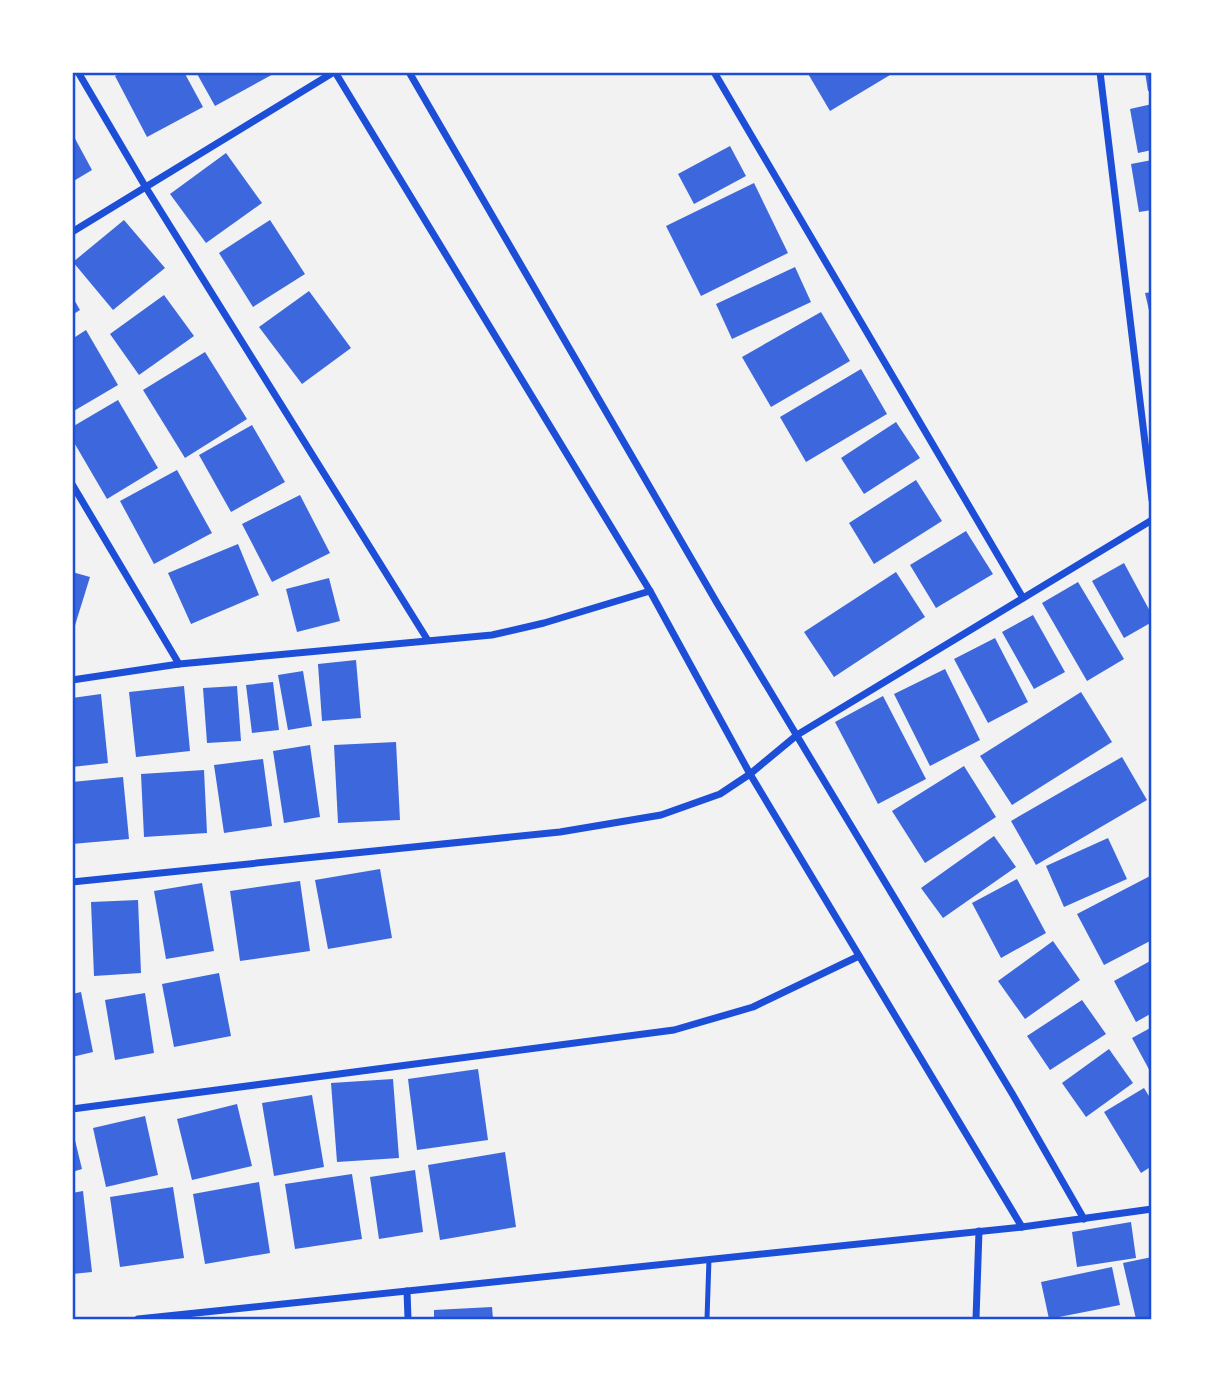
<svg xmlns="http://www.w3.org/2000/svg" width="1224" height="1391" font-family="'Noto Sans',sans-serif">
  <style>
    .building { fill: #3d67dc }
    .lines { fill: none; stroke-linecap: round; stroke-linejoin: round }
    .service { stroke: #1d4ed8; stroke-width: 5 }
    .minor { stroke: #1d4ed8; stroke-width: 7 }
    .neatline { fill: none; stroke: #1d4ed8; stroke-width: 2.5 }
  </style>
  <rect width="100%" height="100%" fill="#f2f2f2"/>
  <g class="building">
    <polygon points="123,72 184,72 203,107 147,137 115,76"/>
    <polygon points="196,72 277,72 215,106"/>
    <polygon points="807,72 895,72 830,111"/>
    <polygon points="1145,72 1152,72 1152,91 1148,91"/>
    <polygon points="1152,104 1152,150 1138,153 1130,109"/>
    <polygon points="72,133 92,170 72,182"/>
    <polygon points="730,146 746,176 694,204 678,174"/>
    <polygon points="226,153 262,203 206,243 170,194"/>
    <polygon points="1152,160 1152,210 1139,212 1131,164"/>
    <polygon points="754,183 788,253 701,296 666,226"/>
    <polygon points="124,220 165,268 113,310 73,262"/>
    <polygon points="270,220 305,274 253,307 219,253"/>
    <polygon points="795,267 811,302 732,339 716,304"/>
    <polygon points="309,291 351,348 302,384 259,327"/>
    <polygon points="1152,292 1152,319 1151,319 1145,293"/>
    <polygon points="164,295 194,336 139,375 110,334"/>
    <polygon points="72,296 80,310 72,315"/>
    <polygon points="821,312 850,361 771,407 742,357"/>
    <polygon points="86,330 118,385 72,412 72,339"/>
    <polygon points="205,352 247,419 185,458 143,390"/>
    <polygon points="861,369 887,414 806,462 780,417"/>
    <polygon points="118,400 158,468 107,499 72,439 72,427"/>
    <polygon points="896,422 920,458 864,494 841,458"/>
    <polygon points="252,425 285,482 231,512 199,455"/>
    <polygon points="177,470 212,533 154,564 120,501"/>
    <polygon points="916,480 942,521 874,564 849,523"/>
    <polygon points="300,495 330,553 272,582 242,524"/>
    <polygon points="966,531 993,574 936,608 910,565"/>
    <polygon points="238,544 259,595 191,624 168,573"/>
    <polygon points="1124,563 1152,615 1152,622 1124,638 1092,581"/>
    <polygon points="72,572 90,577 72,635"/>
    <polygon points="896,572 925,617 834,677 804,632"/>
    <polygon points="329,578 340,621 297,632 286,589"/>
    <polygon points="1078,582 1124,659 1087,681 1042,603"/>
    <polygon points="1033,615 1065,672 1034,689 1002,632"/>
    <polygon points="995,638 1028,702 988,723 954,659"/>
    <polygon points="356,660 361,718 322,721 318,664"/>
    <polygon points="945,669 980,740 930,766 894,694"/>
    <polygon points="303,671 312,726 288,730 278,675"/>
    <polygon points="273,682 279,730 252,733 246,685"/>
    <polygon points="184,686 190,751 136,757 129,692"/>
    <polygon points="237,686 241,741 207,743 203,688"/>
    <polygon points="1081,692 1112,742 1012,805 980,756"/>
    <polygon points="101,694 108,763 72,767 72,698"/>
    <polygon points="883,696 926,779 878,804 835,722"/>
    <polygon points="396,742 400,820 338,823 334,745"/>
    <polygon points="310,745 320,817 284,823 273,751"/>
    <polygon points="1122,757 1147,800 1036,865 1011,821"/>
    <polygon points="263,759 272,826 224,833 214,765"/>
    <polygon points="964,766 996,817 925,863 892,811"/>
    <polygon points="204,770 207,833 144,837 141,774"/>
    <polygon points="123,777 129,839 72,844 72,782"/>
    <polygon points="994,836 1016,867 943,918 921,888"/>
    <polygon points="1108,838 1127,879 1064,907 1046,866"/>
    <polygon points="380,869 392,938 328,949 315,880"/>
    <polygon points="1152,875 1152,940 1104,965 1077,914"/>
    <polygon points="1017,879 1046,933 1001,958 972,903"/>
    <polygon points="300,881 310,951 240,961 230,891"/>
    <polygon points="202,883 214,951 166,959 154,891"/>
    <polygon points="138,900 141,973 94,976 91,902"/>
    <polygon points="1053,941 1080,980 1025,1019 998,981"/>
    <polygon points="1152,960 1152,1013 1136,1022 1114,981"/>
    <polygon points="219,973 231,1036 174,1047 162,984"/>
    <polygon points="81,992 93,1052 72,1057 72,994"/>
    <polygon points="145,993 154,1053 115,1060 105,1000"/>
    <polygon points="1082,1000 1106,1034 1050,1070 1027,1036"/>
    <polygon points="1152,1027 1152,1075 1132,1038"/>
    <polygon points="1109,1049 1133,1083 1086,1117 1062,1083"/>
    <polygon points="478,1069 488,1140 417,1150 408,1079"/>
    <polygon points="393,1079 399,1158 337,1162 331,1083"/>
    <polygon points="1144,1088 1152,1101 1152,1166 1141,1173 1104,1112"/>
    <polygon points="312,1095 324,1167 274,1176 262,1103"/>
    <polygon points="237,1104 252,1166 192,1180 177,1119"/>
    <polygon points="145,1116 158,1175 106,1187 93,1128"/>
    <polygon points="72,1128 82,1169 72,1172"/>
    <polygon points="505,1152 516,1227 440,1240 428,1165"/>
    <polygon points="415,1170 423,1232 379,1239 370,1177"/>
    <polygon points="352,1174 362,1239 295,1249 285,1184"/>
    <polygon points="259,1182 270,1253 205,1264 193,1194"/>
    <polygon points="173,1187 184,1258 120,1267 110,1197"/>
    <polygon points="83,1191 92,1272 72,1274 72,1193"/>
    <polygon points="1131,1222 1136,1258 1077,1267 1072,1232"/>
    <polygon points="1152,1257 1152,1319 1136,1319 1123,1263"/>
    <polygon points="1112,1267 1120,1305 1049,1319 1041,1282"/>
    <polygon points="492,1307 493,1319 434,1319 434,1310"/>
  </g>
  <g class="lines">
    <polyline class="service" points="707,1319 709,1259"/>
    <g class="minor">
      <polyline points="78,72 145,186 427,639"/>
      <polyline points="335,72 650,591 750,774 1022,1227"/>
      <polyline points="409,72 717,603 1013,1095 1084,1219"/>
      <polyline points="714,72 1023,598"/>
      <polyline points="1100,72 1152,500"/>
      <polyline points="72,232 334,72"/>
      <polyline points="72,484 179,664"/>
      <polyline points="72,680 179,664 492,635 544,623 650,591"/>
      <polyline points="72,882 560,832 661,815 720,794 750,774 797,735 1152,520"/>
      <polyline points="72,1109 674,1030 753,1007 859,956"/>
      <polyline points="407,1291 408,1319"/>
      <polyline points="138,1319 1022,1227 1152,1209"/>
      <polyline points="976,1319 979,1231"/>
    </g>
  </g>
  <rect width="1224" height="1391" fill="none" stroke="#ffffff" stroke-width="147"/>
  <rect x="74" y="74" width="1076" height="1244" class="neatline"/>
</svg>
